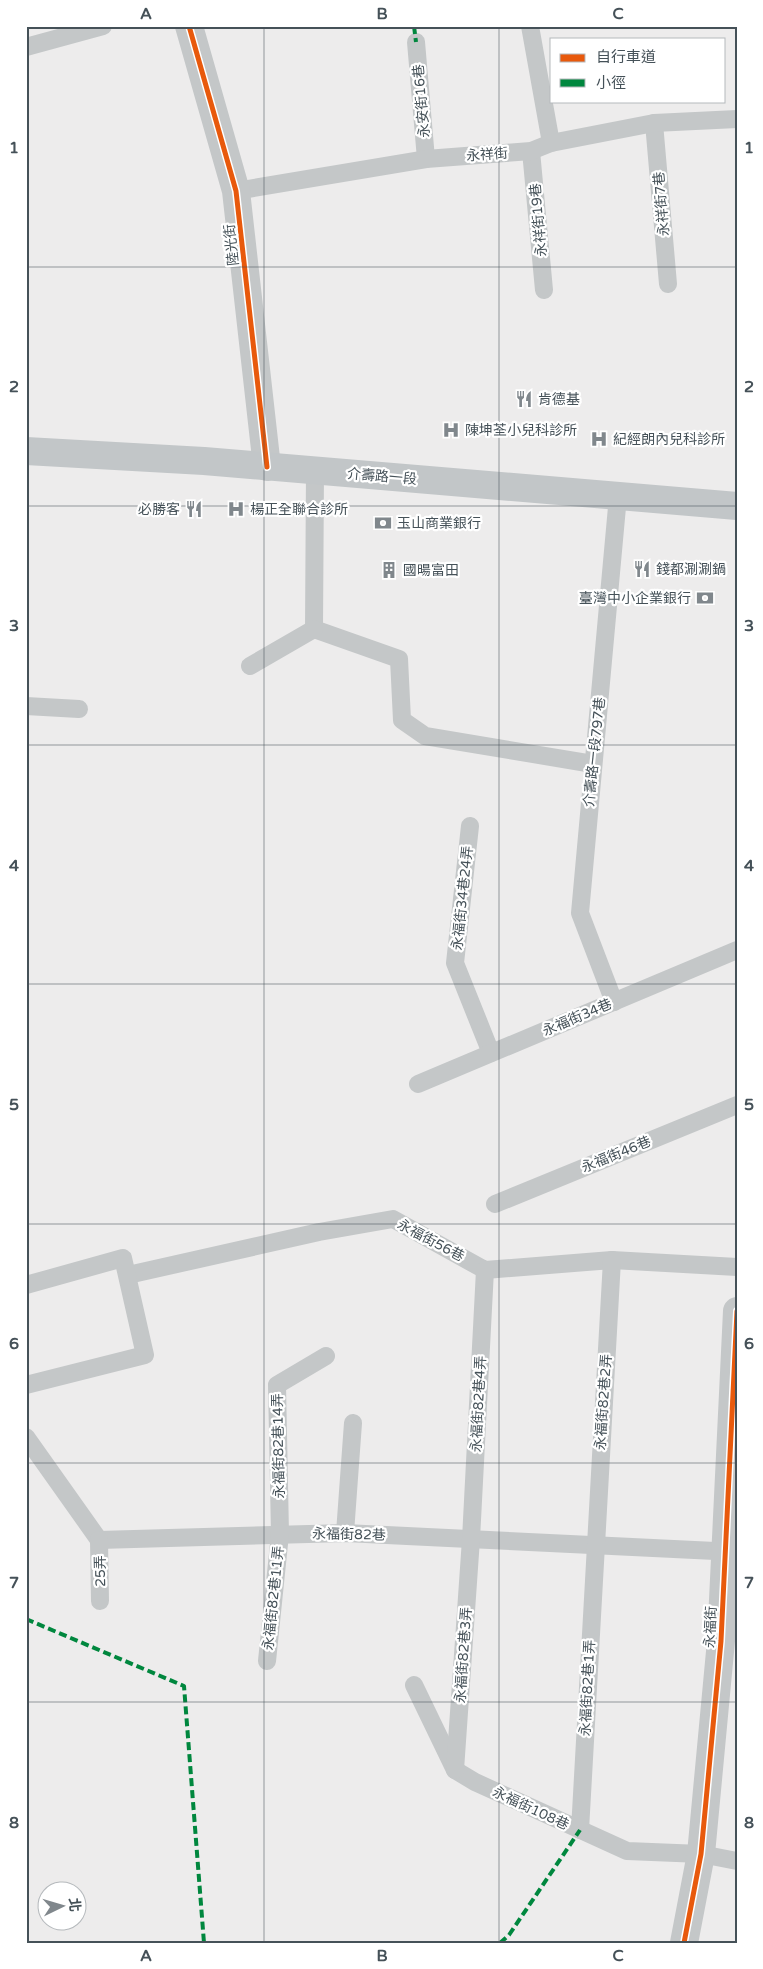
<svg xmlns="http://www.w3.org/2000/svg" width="763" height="1969" font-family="'Varela Round','Noto Sans TC',sans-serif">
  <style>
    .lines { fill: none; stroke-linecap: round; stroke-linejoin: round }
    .lane { stroke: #c4c7c8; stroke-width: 18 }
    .street { stroke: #c4c7c8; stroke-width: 28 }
    .primary { stroke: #c2c6c8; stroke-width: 28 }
    .quiet { stroke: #00873e; stroke-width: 4; stroke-dasharray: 8 4; stroke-linecap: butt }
    .cycleway-casing { stroke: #fff; stroke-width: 8 }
    .cycleway { stroke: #e8590c; stroke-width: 5 }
    .grid { fill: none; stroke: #455158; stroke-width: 1; stroke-opacity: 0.55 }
    .labels { text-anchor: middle; stroke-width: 4.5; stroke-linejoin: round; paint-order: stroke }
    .street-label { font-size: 14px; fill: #455158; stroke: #fff }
    .poi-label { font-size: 14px; fill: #455158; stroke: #fff; text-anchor: start }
    .neatline { fill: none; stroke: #455158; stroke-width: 2 }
    .grid-label { font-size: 16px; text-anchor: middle; font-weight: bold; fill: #455158 }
  </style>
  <rect width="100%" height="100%" fill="#edecec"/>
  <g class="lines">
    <g class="lane">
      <polyline points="530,26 551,143"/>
      <polyline points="416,42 426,159"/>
      <polyline points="26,47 103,26"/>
      <polyline points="654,123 668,284"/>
      <polyline points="531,151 544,290"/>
      <polyline points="236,191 426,159 531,151 551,143 654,123 737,119"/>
      <polyline points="315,471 314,629 399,659 402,720 425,736 593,764"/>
      <polyline points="250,666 314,629"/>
      <polyline points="26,706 79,709"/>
      <polyline points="470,826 455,963 491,1053"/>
      <polyline points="614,1002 580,913 618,496"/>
      <polyline points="418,1084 737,950"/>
      <polyline points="495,1204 737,1105"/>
      <polyline points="128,1275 319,1232 393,1219 485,1270 612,1260 737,1267"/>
      <polyline points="26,1285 123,1258 145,1355 26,1385"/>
      <polyline points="26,1437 99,1540"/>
      <polyline points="345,1533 353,1423"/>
      <polyline points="99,1540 345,1533 736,1552"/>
      <polyline points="99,1540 100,1601"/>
      <polyline points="267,1661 280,1534 277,1385 326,1356"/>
      <polyline points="414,1685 455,1770 475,1782 627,1851 701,1854 737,1861"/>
      <polyline points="455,1770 471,1539 485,1270"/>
      <polyline points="580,1830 612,1260"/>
    </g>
    <g class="street">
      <polyline points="189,26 236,191 267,467"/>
      <polyline points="684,1943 701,1854 721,1641 737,1311"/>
    </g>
    <polyline class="primary" points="26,451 204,461 737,506"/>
    <g class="quiet">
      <polyline points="414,26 416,42"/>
      <polyline points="26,1619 184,1686 204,1943"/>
      <polyline points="500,1943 509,1935 580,1830"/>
    </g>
    <g class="cycleway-casing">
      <g id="cycleway">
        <polyline points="189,26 236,191 267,467"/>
        <polyline points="684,1943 701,1854 721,1641 737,1311"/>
      </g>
    </g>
    <use href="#cycleway" class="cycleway"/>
  </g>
  <path class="grid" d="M264 26V1943M499 26V1943M26 267H737M26 506H737M26 745H737M26 984H737M26 1224H737M26 1463H737M26 1702H737"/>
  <defs>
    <g id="restaurant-bare" transform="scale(1.35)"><path d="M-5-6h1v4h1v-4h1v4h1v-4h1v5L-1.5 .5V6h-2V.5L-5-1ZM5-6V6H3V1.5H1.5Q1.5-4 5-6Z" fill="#80878c" stroke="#fff" stroke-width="2.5" paint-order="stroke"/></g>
    <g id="hospital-bare" transform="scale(1.35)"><path d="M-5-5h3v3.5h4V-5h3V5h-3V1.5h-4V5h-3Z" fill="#80878c" stroke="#fff" stroke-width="2.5" paint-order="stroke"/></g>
    <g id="bank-bare" transform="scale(1.35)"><path d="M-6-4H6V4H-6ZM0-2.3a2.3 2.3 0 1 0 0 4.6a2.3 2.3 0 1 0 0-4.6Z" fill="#80878c" stroke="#fff" stroke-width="2.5" paint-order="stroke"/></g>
    <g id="building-bare" transform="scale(1.35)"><path d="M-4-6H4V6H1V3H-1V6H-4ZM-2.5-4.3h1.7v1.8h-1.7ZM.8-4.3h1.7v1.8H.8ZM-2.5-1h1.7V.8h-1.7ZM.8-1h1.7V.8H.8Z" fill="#80878c" stroke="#fff" stroke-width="2.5" paint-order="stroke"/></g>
  </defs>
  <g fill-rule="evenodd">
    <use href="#restaurant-bare" x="524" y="399"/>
    <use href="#hospital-bare" x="451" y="430"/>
    <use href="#hospital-bare" x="599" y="439"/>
    <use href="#restaurant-bare" x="194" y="509"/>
    <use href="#hospital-bare" x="236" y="509"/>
    <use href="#bank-bare" x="383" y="523"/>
    <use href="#restaurant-bare" x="642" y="569"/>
    <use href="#building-bare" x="389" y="570"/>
    <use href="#bank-bare" x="705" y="598"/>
  </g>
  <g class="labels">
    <g class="street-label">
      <text transform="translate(421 101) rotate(-95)" y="5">永安街16巷</text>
      <text transform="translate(487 154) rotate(-4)" y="5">永祥街</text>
      <text transform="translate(661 204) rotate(-95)" y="5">永祥街7巷</text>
      <text transform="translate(538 220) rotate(-95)" y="5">永祥街19巷</text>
      <text transform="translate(231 245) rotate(-96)" y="5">陸光街</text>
      <text transform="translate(382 476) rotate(5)" y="5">介壽路一段</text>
      <text transform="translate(594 752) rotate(-84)" y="5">介壽路一段797巷</text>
      <text transform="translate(462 898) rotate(-84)" y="5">永福街34巷24弄</text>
      <text transform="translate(577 1017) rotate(-23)" y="5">永福街34巷</text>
      <text transform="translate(616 1154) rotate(-22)" y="5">永福街46巷</text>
      <text transform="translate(431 1240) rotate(28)" y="5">永福街56巷</text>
      <text transform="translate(603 1402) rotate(-86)" y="5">永福街82巷2弄</text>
      <text transform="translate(478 1404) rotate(-87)" y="5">永福街82巷4弄</text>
      <text transform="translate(278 1446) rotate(-91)" y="5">永福街82巷14弄</text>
      <text transform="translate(349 1534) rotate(1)" y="5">永福街82巷</text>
      <text transform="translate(100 1571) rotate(-91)" y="5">25弄</text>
      <text transform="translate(273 1598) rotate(-84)" y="5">永福街82巷11弄</text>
      <text transform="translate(710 1627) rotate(-87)" y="5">永福街</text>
      <text transform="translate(463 1655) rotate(-86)" y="5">永福街82巷3弄</text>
      <text transform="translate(587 1688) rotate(-87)" y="5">永福街82巷1弄</text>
      <text transform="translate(531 1808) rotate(25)" y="5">永福街108巷</text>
    </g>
    <g class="poi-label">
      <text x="538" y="404">肯德基</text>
      <text x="465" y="435">陳坤荃小兒科診所</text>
      <text x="613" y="444">紀經朗內兒科診所</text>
      <text x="180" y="514" text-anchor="end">必勝客</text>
      <text x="250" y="514">楊正全聯合診所</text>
      <text x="397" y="528">玉山商業銀行</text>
      <text x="656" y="574">錢都涮涮鍋</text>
      <text x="403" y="575">國暘富田</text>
      <text x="691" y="603" text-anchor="end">臺灣中小企業銀行</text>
    </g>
  </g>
  <rect width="763" height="1969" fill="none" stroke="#ffffff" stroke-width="55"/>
  <rect x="550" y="38" width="175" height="65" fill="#ffffff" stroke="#b5b9bc"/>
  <rect x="560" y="54" width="25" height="8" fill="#e8590c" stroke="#b5b9bc"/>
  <text x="596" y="62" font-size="15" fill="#455158">自行車道</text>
  <rect x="560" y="79" width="25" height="8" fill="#00873e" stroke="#b5b9bc"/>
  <text x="596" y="88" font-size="15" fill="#455158">小徑</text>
  <g transform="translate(62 1906) rotate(85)"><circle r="24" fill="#ffffff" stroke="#b5b9bc"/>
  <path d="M0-4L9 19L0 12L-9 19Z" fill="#80878c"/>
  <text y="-8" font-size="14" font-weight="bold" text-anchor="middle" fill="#455158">北</text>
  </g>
  <rect x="28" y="28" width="708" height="1914" class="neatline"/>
  <g class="grid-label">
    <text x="146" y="19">A</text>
    <text x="382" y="19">B</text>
    <text x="618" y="19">C</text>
    <text x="14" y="153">1</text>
    <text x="749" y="153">1</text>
    <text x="14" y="392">2</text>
    <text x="749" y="392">2</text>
    <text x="14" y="631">3</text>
    <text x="749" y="631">3</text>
    <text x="14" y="871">4</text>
    <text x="749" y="871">4</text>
    <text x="14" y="1110">5</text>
    <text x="749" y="1110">5</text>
    <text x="14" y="1349">6</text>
    <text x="749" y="1349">6</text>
    <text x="14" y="1588">7</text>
    <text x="749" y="1588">7</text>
    <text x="14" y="1828">8</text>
    <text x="749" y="1828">8</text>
    <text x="146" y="1961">A</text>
    <text x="382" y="1961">B</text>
    <text x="618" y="1961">C</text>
  </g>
</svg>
